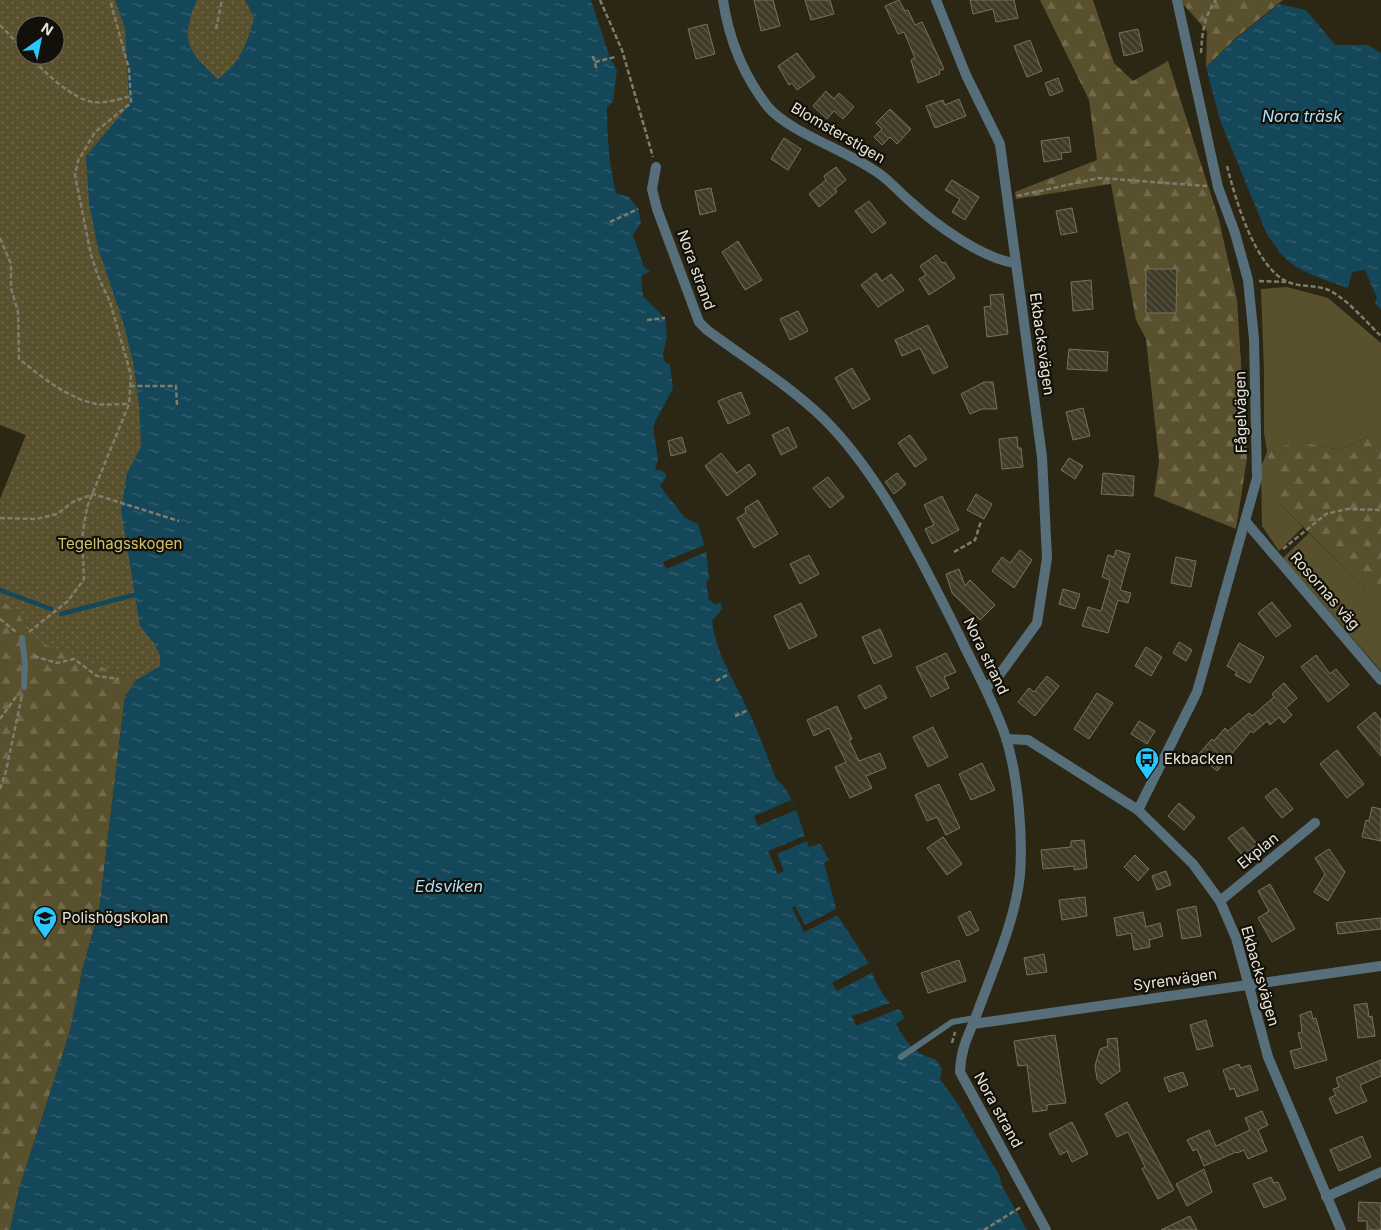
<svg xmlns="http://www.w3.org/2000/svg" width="1381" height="1230" font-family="Inter,sans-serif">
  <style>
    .grass { fill: #59512e }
    .forest { fill: url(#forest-firs) }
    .park { fill: url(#park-dots); fill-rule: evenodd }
    .water { fill: url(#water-ripples) }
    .pier { fill: #2c2714 }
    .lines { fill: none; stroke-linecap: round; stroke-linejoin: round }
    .stream { stroke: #15475b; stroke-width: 4.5 }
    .building { fill: url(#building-back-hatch); stroke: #77725c }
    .path { stroke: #7f7c6c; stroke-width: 2.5; stroke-dasharray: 5 2.5; stroke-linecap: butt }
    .service { stroke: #566f7a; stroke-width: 6 }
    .minor { stroke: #566f7a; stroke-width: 10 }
    .labels { text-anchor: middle; stroke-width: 4.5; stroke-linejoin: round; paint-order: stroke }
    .street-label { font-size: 15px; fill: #e7e5d9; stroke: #121008 }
    .park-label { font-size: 15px; fill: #d2c06c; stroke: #121008 }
    .poi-label { font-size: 15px; fill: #e7e5d9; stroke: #121008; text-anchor: start }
    .water-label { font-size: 16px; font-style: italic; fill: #abe1f9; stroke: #121008 }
  </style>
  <defs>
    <pattern id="forest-firs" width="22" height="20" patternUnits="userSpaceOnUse" patternTransform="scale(1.25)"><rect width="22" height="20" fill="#59512e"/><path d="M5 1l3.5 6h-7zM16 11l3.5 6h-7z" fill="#716a4c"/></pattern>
    <pattern id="park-dots" width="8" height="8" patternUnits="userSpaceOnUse" patternTransform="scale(1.25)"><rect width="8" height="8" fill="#59512e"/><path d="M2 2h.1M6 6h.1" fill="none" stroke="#716a4c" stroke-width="1.8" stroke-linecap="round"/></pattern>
    <pattern id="water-ripples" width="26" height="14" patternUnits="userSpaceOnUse" patternTransform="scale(1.25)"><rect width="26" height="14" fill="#15475b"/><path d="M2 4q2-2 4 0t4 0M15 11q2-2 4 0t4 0" fill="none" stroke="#376172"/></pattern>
    <pattern id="building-back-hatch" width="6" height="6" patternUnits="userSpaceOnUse" patternTransform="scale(1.25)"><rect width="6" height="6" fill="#403b27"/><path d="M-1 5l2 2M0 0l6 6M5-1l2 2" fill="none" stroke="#5c5746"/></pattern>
  </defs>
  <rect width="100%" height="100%" fill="#2c2714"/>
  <g class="grass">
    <polygon points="1287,287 1328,298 1381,343 1381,435 1372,435 1340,450 1298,441 1283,507 1303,527 1279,551 1262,526 1261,467 1267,452 1264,433 1264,371 1261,289"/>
    <polygon points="1309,533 1381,603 1381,671 1283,558"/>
  </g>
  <g class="forest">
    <polygon points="1040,0 1093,0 1114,63 1133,81 1168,61 1219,220 1237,300 1247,458 1236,529 1154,496 1159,461 1146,339 1136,320 1111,184 1016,199 1015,192 1097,160 1089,100"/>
    <polygon points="1182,0 1283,0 1237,37 1206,67 1207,31 1183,4"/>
    <polygon points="1372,435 1381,435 1381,603 1283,507 1267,452 1298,441 1340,450"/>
    <polygon points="0,533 160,656 125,696 99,911 83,967 70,1031 19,1189 10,1230 0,1230"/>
  </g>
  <path class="park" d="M0 0H301L251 727 32 639 19 614 0 599V499L26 435 0 425ZM25 25H55V55H25Z"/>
  <g class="water">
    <path d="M115 0H197C180 39 187 51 218 79 241 62 246 45 254 18L245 0H591L610 58 617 70 613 101 607 107C607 137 609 164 616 193L629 197 638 209 641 223 633 235 644 267 650 271 641 276 643 296 665 318 667 337 663 353 664 361 670 365 673 388 653 426 658 459 655 470H662L667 476 660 486 685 518 698 524 706 551 709 578 706 583 709 600 715 604 721 603 722 609 712 621C716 654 734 680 748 710 759 733 767 756 776 779 794 793 801 827 809 847L820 844 829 860 824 863 838 916 871 967C873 981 888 1006 901 1011L904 1018 896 1024C906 1042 914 1054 935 1059L942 1069 940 1079 958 1104 1000 1177 1001 1184 1027 1230H10L19 1189 70 1031 83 967 99 911 125 696 136 680 160 666V656L155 645 140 626 121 510 127 473 141 447 139 405 133 362 124 325 98 248 89 203 86 156 129 105 125 29Z"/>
    <path d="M1279 4 1306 10 1335 45H1368L1381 53V310L1375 303 1377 298 1365 270 1352 272 1348 288C1327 280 1298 273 1282 255 1277 249 1274 243 1268 237L1220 120 1206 67 1238 37Z"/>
  </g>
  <g class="pier">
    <polygon points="705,545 708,551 666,569 663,562"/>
    <polygon points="791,800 796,810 758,826 754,816"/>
    <polygon points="807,835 809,840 777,854 784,871 778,874 768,851"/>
    <polygon points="795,906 805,925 838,908 840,914 804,932 792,908"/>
    <polygon points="871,962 874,972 837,991 832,983"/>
    <polygon points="893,1002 898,1009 856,1026 852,1016"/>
  </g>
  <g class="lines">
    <g class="stream">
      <polyline points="0,590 51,609"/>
      <polyline points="61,614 134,595"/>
    </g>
  </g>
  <g class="building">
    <polygon points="754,0 773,0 780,26 761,31"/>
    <polygon points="805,0 830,0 834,14 811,20"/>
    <polygon points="899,0 905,11 908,10 915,25 922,22 944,69 939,71 940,74 918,83 911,60 915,58 904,32 898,34 885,6"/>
    <polygon points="970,0 1014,0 1018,18 996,22 993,9 973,14"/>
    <polygon points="707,24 715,54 696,59 688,29"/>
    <polygon points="1138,29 1143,51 1124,56 1119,33"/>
    <polygon points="1030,40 1042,71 1027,77 1014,46"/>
    <polygon points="797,53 815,77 797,90 792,83 789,85 778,66"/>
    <polygon points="1058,78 1063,91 1050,96 1045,83"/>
    <polygon points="826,91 834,99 839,93 854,107 843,119 834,111 827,119 813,106"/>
    <polygon points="959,99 966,116 935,128 926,106 943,100 945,105"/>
    <polygon points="890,109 911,129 897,144 890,137 882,145 874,137 882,129 876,123"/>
    <polygon points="1069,137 1071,152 1061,153 1062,159 1044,162 1041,141"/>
    <polygon points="784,138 801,149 788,170 771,159"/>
    <polygon points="836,167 846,180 835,189 837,192 819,207 809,194 826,180 824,176"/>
    <polygon points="952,180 979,197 965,220 952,212 960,199 945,190"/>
    <polygon points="711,188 716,211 700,215 695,191"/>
    <polygon points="869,201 886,223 872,233 855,211"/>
    <polygon points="1072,208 1077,232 1061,235 1056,211"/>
    <polygon points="738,241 762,280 745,290 722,252"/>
    <polygon points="936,255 942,263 945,262 955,278 929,295 919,279 926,275 920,266"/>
    <polygon points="1146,269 1177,269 1176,313 1146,313"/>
    <polygon points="876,273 882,281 891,274 904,290 878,307 861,285"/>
    <polygon points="1091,280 1093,309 1073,311 1071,282"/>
    <polygon points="1003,294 1008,334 987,337 984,307 991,306 990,295"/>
    <polygon points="798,311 808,331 790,340 780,319"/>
    <polygon points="928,325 948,367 933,374 920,348 902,356 895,340"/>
    <polygon points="1069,349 1108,352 1107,371 1067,369"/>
    <polygon points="852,368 870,399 853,409 835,378"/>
    <polygon points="984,382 993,382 997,409 982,409 970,414 961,394"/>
    <polygon points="741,392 750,414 728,424 718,401"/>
    <polygon points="1083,408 1090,436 1073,440 1066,412"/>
    <polygon points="788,427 797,447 781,455 772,435"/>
    <polygon points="910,435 927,459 915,467 898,443"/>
    <polygon points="682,437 686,452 671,456 668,441"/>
    <polygon points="1017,437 1018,448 1021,448 1023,467 1002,469 999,439"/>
    <polygon points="721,453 737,473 749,464 756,474 727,496 705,466"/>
    <polygon points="1069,458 1083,466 1075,479 1061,470"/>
    <polygon points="897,473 906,484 894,494 885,482"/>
    <polygon points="1103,473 1134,476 1133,496 1101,494"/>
    <polygon points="828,477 844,497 830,508 813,488"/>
    <polygon points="976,494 992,504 984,519 967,510"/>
    <polygon points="942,496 959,530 932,544 925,529 934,525 924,505"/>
    <polygon points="758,500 778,534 754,548 737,518 746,513 745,508"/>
    <polygon points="1020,550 1032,560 1014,588 992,571 1002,557 1010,563"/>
    <polygon points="1116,550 1130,554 1120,590 1131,593 1128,603 1118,600 1108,633 1082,626 1088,607 1101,611 1110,580 1102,577 1108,555 1114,557"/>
    <polygon points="809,555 819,574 800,584 790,564"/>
    <polygon points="1176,557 1196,561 1191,587 1171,583"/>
    <polygon points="959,569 965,586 970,580 995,605 980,620 952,593 946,574"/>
    <polygon points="1063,589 1080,594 1075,609 1059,604"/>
    <polygon points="1272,602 1291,626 1276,637 1258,613"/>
    <polygon points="801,603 817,636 789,649 774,616"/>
    <polygon points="880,629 892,656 874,664 862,637"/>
    <polygon points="1179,642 1192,650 1186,661 1173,653"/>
    <polygon points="1239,643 1264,657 1250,683 1235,675 1237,672 1227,666"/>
    <polygon points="1146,647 1162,657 1151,676 1135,666"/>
    <polygon points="946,653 956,672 944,677 949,688 931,697 916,667"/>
    <polygon points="1316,655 1330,674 1336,669 1349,685 1328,702 1301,667"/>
    <polygon points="1047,676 1059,686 1035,716 1018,702 1029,688 1034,692"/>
    <polygon points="1284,683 1297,698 1286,708 1292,715 1284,723 1279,717 1270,725 1267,721 1253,733 1251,731 1217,771 1198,755 1212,739 1214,741 1225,728 1228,731 1249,713 1252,716 1274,697 1272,694"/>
    <polygon points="880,685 887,698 865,709 858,696"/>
    <polygon points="1097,693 1113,703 1089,739 1074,729"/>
    <polygon points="837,706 852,739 849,740 859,761 880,753 886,768 866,776 872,788 850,798 835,767 846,762 829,728 814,736 807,720"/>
    <polygon points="1375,712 1381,720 1381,756 1357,727"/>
    <polygon points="1139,721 1155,731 1147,744 1131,734"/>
    <polygon points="933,727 948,757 928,767 913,737"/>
    <polygon points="1337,750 1364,784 1347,798 1320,764"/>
    <polygon points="982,763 995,790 971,800 959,774"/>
    <polygon points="939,784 960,828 946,835 937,817 927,821 915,795"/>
    <polygon points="1276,788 1293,809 1282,818 1265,797"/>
    <polygon points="1179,803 1195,817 1184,830 1168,816"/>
    <polygon points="1372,807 1381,809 1381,841 1362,837 1366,820 1369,821"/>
    <polygon points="1243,827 1257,844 1243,856 1228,838"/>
    <polygon points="943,837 962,864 947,875 927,848"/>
    <polygon points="1084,840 1087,868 1074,870 1074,866 1043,869 1041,850 1071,847 1071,841"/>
    <polygon points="1329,849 1345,872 1328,901 1314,892 1325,874 1315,858"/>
    <polygon points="1135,855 1149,869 1138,881 1124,867"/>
    <polygon points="1166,871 1171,885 1157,890 1152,876"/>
    <polygon points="1270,884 1295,929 1272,942 1258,918 1269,911 1258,891"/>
    <polygon points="1085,897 1087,916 1062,920 1059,900"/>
    <polygon points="1196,906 1201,936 1182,939 1177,910"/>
    <polygon points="970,911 979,930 967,936 958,917"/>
    <polygon points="1143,912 1146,927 1160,923 1163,936 1149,940 1150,947 1134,950 1131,933 1117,936 1114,918"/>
    <polygon points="1381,918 1381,929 1338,934 1336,923"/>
    <polygon points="1044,954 1047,972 1027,975 1024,958"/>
    <polygon points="959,960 966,981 928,993 921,973"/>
    <polygon points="1367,1003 1369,1017 1372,1016 1375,1036 1358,1038 1354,1005"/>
    <polygon points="1311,1011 1313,1019 1316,1018 1327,1060 1295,1069 1290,1051 1302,1048 1298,1033 1302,1032 1300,1015"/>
    <polygon points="1206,1020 1213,1046 1197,1050 1190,1025"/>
    <polygon points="1055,1035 1066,1103 1047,1105 1047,1110 1033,1112 1027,1065 1018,1066 1014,1041"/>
    <polygon points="1117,1038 1120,1071 1101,1084 1097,1079 1095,1066 1100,1049 1108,1046 1107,1039"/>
    <polygon points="1381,1060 1381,1076 1360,1085 1367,1101 1336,1114 1329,1098 1336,1095 1333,1089 1339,1087 1336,1078"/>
    <polygon points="1239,1064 1241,1068 1250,1065 1258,1090 1237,1097 1234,1088 1230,1090 1223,1070"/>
    <polygon points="1183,1072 1188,1085 1169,1092 1164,1078"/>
    <polygon points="1127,1102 1174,1190 1158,1199 1142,1169 1145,1167 1128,1132 1117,1137 1105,1114"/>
    <polygon points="1262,1111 1268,1125 1258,1130 1267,1151 1248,1159 1244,1150 1237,1153 1236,1152 1204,1166 1197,1149 1193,1151 1187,1140 1209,1130 1216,1146 1250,1130 1245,1118"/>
    <polygon points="1072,1122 1088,1154 1072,1162 1067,1151 1060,1155 1049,1134"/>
    <polygon points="1362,1136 1371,1157 1339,1171 1330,1150"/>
    <polygon points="1204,1169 1212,1192 1187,1206 1176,1184"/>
    <polygon points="1271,1177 1274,1183 1278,1182 1286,1199 1264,1208 1253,1184"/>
    <polygon points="1359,1202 1381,1203 1381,1230 1367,1230 1367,1221 1358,1221"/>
    <polygon points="1190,1216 1197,1230 1161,1230"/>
  </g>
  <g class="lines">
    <g class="path">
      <polyline points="600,0 622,50 653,157"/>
      <polyline points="0,25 25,51"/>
      <polyline points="216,29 222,0"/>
      <path d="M1201 53C1202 34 1204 16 1216 0"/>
      <path d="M29 55C42 70 71 98 92 102 105 104 120 99 131 96"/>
      <polyline points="593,56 597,71"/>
      <polyline points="595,62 615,57"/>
      <path d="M1227 166C1235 198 1255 268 1288 282 1299 287 1314 285 1326 289 1346 297 1365 321 1381 336"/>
      <polyline points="1017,196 1099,178 1207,186"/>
      <polyline points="610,222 638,209"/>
      <path d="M0 238 11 264V288L18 312 19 359C41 376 68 399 97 404 107 405 118 404 128 404"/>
      <polyline points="1259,281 1286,282"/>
      <polyline points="647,320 665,318"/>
      <polyline points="130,386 176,386 177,406"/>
      <polyline points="0,518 36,519 57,514 73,502 93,494 179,521"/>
      <polyline points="1283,549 1326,514 1347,509 1381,510"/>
      <polyline points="954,552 975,540 981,521"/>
      <polyline points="0,619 16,632"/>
      <polyline points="29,632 68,601 84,579 82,538 87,507 129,404 131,375 110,302 98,276 91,255 75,175 78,161 95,132 131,103 129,69 110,0"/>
      <polyline points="34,656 57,663 74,659 97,676 119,679"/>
      <polyline points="716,681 729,674"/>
      <polyline points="735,716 748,710"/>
      <polyline points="0,719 18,694"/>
      <polyline points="0,789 6,771 22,695"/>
      <polyline points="952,1043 955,1032"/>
      <polyline points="984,1230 1021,1207"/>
    </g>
    <g class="service">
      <polyline points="22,638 25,664 24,687"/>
      <polyline points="901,1057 952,1022 975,1018"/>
    </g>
    <g class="minor">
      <path d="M723 0C729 40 743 75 768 107 790 133 851 152 881 175 892 183 901 194 912 203 936 225 983 259 1015 263"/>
      <polyline points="936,0 966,75 1000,144 1042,457 1047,558 1037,623 997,678 986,688"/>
      <path d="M656 167 652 189 657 209 699 322 707 330C746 359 789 385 824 419 882 477 923 563 959 635 975 669 994 702 1006 738 1018 777 1023 834 1020 875 1015 921 994 967 978 1011 969 1035 961 1046 960 1072L1046 1230"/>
      <polyline points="1246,522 1381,680"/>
      <polyline points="1006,739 1028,740 1138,810 1193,864 1220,901 1236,938 1268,1057 1341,1230"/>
      <polyline points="1138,810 1197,692 1257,478 1254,339 1248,280 1235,233 1218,187 1177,0"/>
      <polyline points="1220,901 1315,823"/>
      <polyline points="973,1024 1381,966"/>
      <polyline points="1326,1197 1381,1172"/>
    </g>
  </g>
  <defs>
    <g id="bus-pin" transform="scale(1.25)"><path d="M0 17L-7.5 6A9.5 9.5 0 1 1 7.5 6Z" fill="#28c8ff" stroke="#121008"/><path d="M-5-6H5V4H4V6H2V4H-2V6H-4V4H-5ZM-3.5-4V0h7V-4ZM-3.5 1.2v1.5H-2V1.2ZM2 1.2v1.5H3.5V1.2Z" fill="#111"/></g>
    <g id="university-pin" transform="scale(1.25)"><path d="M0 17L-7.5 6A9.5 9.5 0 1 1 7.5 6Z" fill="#28c8ff" stroke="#121008"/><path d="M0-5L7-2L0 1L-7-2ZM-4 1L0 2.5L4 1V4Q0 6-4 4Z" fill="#111"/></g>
  </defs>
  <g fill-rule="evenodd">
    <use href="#bus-pin" x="1147" y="759"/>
    <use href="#university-pin" x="45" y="918"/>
  </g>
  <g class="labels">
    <g class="street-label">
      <text transform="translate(838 133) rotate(30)" y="5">Blomsterstigen</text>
      <text transform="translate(696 270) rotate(70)" y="5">Nora strand</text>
      <text transform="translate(1042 344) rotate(82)" y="5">Ekbacksvägen</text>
      <text transform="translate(1241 412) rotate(-91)" y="5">Fågelvägen</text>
      <text transform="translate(1325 591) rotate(49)" y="5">Rosornas väg</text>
      <text transform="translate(986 656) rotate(64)" y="5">Nora strand</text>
      <text transform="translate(1258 851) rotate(-39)" y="5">Ekplan</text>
      <text transform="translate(1260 976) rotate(74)" y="5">Ekbacksvägen</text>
      <text transform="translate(1175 980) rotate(-8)" y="5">Syrenvägen</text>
      <text transform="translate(998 1110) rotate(61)" y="5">Nora strand</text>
    </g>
    <g class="park-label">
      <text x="120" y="549">Tegelhagsskogen</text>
    </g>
    <g class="poi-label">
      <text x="1164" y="764">Ekbacken</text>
      <text x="62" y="923">Polishögskolan</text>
    </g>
    <g class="water-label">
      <text x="1302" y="122">Nora träsk</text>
      <text x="449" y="892">Edsviken</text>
    </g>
  </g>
  <g transform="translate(40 40) rotate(33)"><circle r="24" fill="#121008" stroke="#67655c"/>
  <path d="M0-4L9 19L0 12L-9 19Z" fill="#28c8ff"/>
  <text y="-8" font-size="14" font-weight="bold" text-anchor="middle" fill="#e7e5d9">N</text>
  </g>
</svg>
